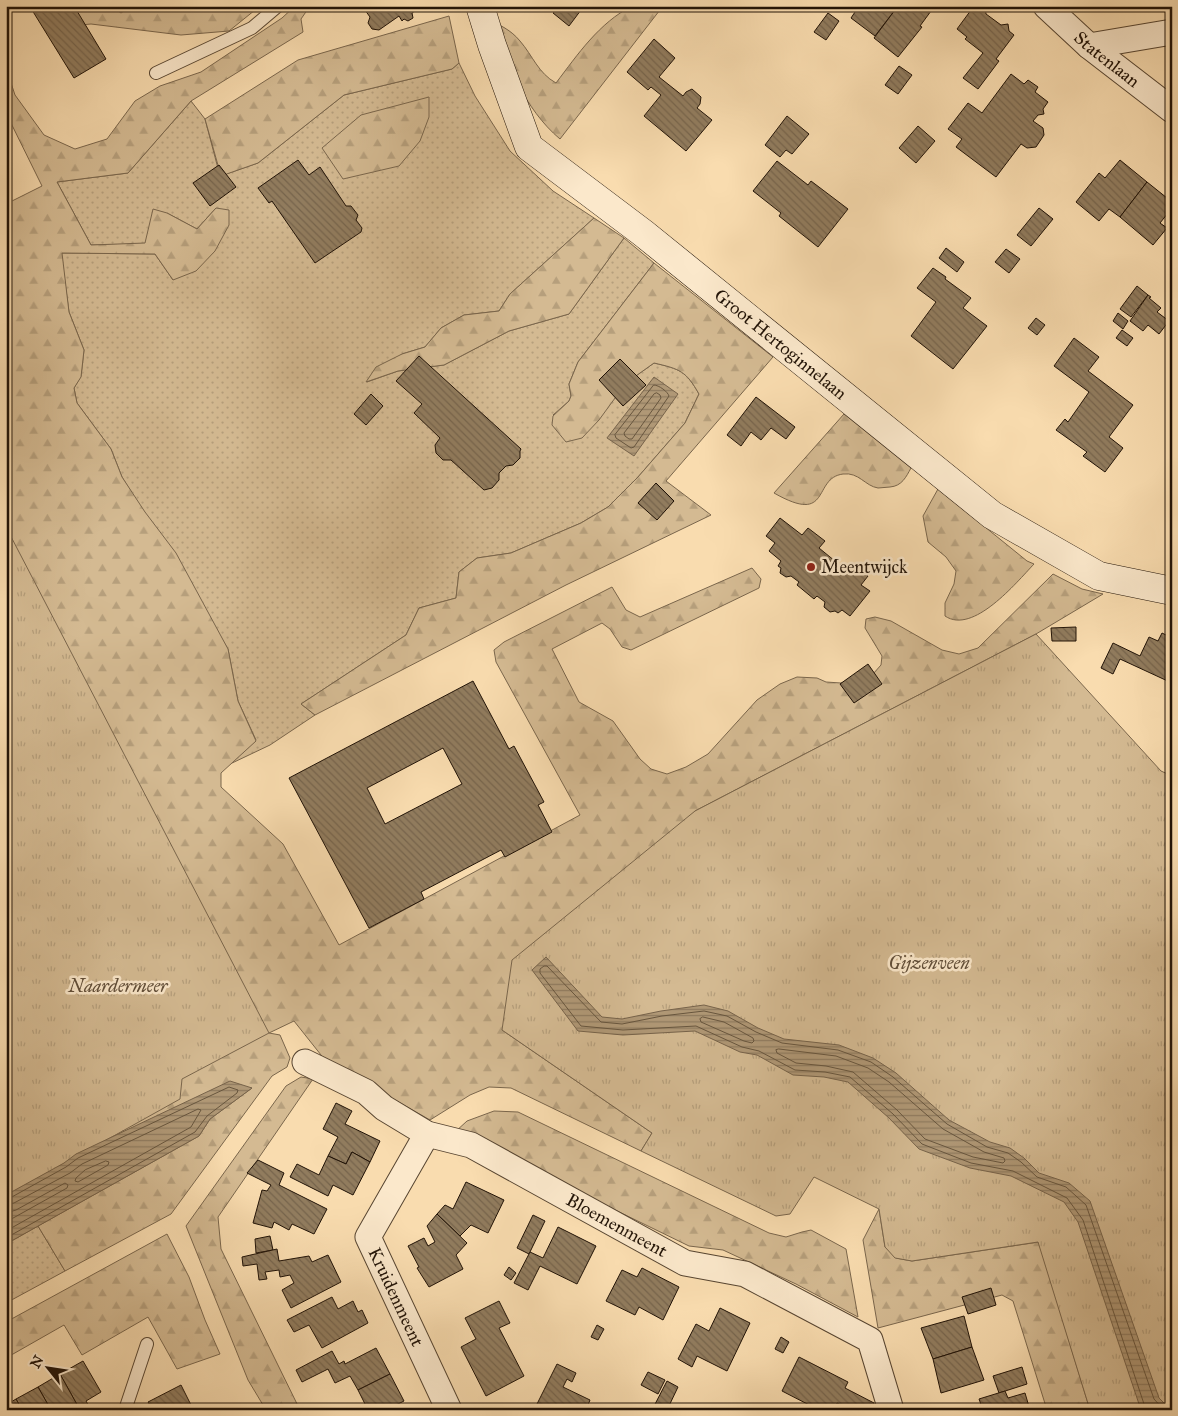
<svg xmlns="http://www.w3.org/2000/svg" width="1178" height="1416" font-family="'IM FELL Great Primer',serif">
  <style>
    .grass { fill: url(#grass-dots); stroke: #7a664c }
    .forest { fill: url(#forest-firs); stroke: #7a664c }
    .park { fill: url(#park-tufts); stroke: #7a664c }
    .water { fill: url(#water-rules); stroke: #77634a }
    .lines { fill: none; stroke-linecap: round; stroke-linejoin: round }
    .shore { stroke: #68563e; stroke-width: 1 }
    .building { fill: url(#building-back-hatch); stroke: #211307; fill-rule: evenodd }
    .service-casing { stroke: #574531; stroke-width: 14 }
    .minor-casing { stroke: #574531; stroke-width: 27 }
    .secondary-casing { stroke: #211307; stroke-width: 29 }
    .service { stroke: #fbe8cb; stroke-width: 12 }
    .minor { stroke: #fbe8cb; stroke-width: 25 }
    .secondary { stroke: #fbe8cb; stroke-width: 28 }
    .poi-dot { fill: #8f2418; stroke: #fbe8cb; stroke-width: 2 }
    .labels { text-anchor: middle; stroke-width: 5; stroke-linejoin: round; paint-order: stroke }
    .street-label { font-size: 18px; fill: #211307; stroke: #fbe8cb }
    .poi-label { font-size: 18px; fill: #211307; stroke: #fbe8cb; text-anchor: start }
    .park-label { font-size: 18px; font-style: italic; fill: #604d38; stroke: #fbe8cb }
  </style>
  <defs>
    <pattern id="grass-dots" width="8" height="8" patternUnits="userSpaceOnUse" patternTransform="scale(1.25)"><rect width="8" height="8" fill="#d4ba92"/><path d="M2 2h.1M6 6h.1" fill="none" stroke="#b69f7c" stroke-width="1.8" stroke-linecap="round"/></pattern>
    <pattern id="forest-firs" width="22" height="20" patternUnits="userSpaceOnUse" patternTransform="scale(1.25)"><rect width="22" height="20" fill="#d4ba92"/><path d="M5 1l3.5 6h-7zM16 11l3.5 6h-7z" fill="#b69f7c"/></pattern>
    <pattern id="park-tufts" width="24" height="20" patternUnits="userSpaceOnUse" patternTransform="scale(1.25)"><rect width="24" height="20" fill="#d4ba92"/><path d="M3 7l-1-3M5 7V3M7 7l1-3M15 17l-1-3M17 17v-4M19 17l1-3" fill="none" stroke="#b69f7c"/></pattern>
    <pattern id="water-rules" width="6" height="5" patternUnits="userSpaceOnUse" patternTransform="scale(1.25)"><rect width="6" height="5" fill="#b09876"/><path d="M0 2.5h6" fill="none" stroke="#8f7b5f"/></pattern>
    <pattern id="building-back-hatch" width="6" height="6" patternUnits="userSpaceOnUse" patternTransform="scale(1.25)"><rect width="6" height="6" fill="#917c5e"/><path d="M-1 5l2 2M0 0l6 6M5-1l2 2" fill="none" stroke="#76644c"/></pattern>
  </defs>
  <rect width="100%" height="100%" fill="#f9dcaf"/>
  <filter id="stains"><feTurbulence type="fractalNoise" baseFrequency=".004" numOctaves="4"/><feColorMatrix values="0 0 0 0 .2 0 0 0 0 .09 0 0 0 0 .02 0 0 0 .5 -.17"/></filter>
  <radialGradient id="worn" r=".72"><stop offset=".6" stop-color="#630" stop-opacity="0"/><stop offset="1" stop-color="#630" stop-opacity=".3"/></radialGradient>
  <g class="grass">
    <path d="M459 63 475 96 510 151 553 191 594 218 510 294 499 311 464 315 441 328 425 347 402 354 367 382 398 371 444 365 509 331 569 314 624 238 654 263 578 362 569 384 571 396 569 401 553 415 626 383 654 363C680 369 686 371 699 394L685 423 638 477 608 507 581 523 511 553 477 558 459 572 456 598 419 608 406 635 301 704 315 715 270 745 230 764 256 740 238 701 228 649 122 477 111 449 77 403 74 388 81 376 84 350 69 312 61 253 155 254 173 280 216 208 197 229 167 213 145 244 91 245 57 182 128 173 191 101 205 119 220 176 258 163 344 95 452 69Z"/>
    <polygon points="38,1226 65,1271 6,1303 6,1244"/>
  </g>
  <g class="forest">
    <polygon points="69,6 111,6 121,13 131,6 213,6 214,8 218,6 260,6 229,31 181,35 91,24 69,26"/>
    <polygon points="295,6 310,6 301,19 303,32 191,101 128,173 57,182 91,245 145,243 153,209 167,213 197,229 216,208 229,210 229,225 215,251 196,271 173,280 155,254 62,253 69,312 84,350 81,377 74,388 77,403 111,449 122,477 145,512 176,553 228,649 238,701 256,741 221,773 221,787 283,844 339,945 580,815 496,662 494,650 504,642 612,587 626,610 640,617 752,568 761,579 759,588 631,650 622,647 610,629 602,623 552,649 579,702 613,721 640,759 651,769 667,774 686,767 708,754 757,700 780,684 797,677 817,678 826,682 841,683 873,674 881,665 882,656 865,628 866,619 875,617 891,621 942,650 959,654 978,648 1053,574 1082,589 1103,594 1036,634 695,811 502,1030 652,1133 641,1151 511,1088 489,1087 470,1095 430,1120 325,1060 294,1021 269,1033 280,1035 290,1058 287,1067 272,1076 171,1214 65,1271 38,1226 199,1136 210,1119 252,1088 76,1154 6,544 6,204 42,186 6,113 6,68 15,95 44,135 75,149 107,139 135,101 160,86 201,72 282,18"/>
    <path d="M632 6H663L560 139C524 109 506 60 487 19 500 25 511 30 520 41 533 56 538 73 556 83 578 54 599 23 632 6Z"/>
    <polygon points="449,16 459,63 452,69 344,95 258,163 221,176 205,119 298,60"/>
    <polygon points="429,97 429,117 420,141 399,166 343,179 322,148 361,115"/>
    <polygon points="594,218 624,238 569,314 509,331 444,365 398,371 366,382 376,367 402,354 425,347 441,328 464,315 499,311 510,294"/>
    <path d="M654 263 773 357 666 481 711 515 566 585 315 715 301 704 406 635 419 608 456 598 459 572 477 558 511 553 581 523 608 507 638 477 685 423 699 394C686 371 680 369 654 363L626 383 599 420 582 438 566 442 552 425 553 416 569 401 571 396 569 384 578 362Z"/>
    <path d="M844 414 911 468C906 477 902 486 890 487 886 487 882 488 878 488 865 486 859 472 843 474 812 478 832 526 774 493Z"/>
    <path d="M938 489 1027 561 1034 564C1016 583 973 635 945 616V603L954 584 956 571 946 557 928 542 923 516Z"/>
    <polygon points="301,1077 313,1079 218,1217 221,1249 300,1410 266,1410 248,1380 186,1226 286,1086"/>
    <polygon points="494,1111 518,1112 769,1233 786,1237 802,1232 811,1230 846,1249 858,1317 796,1284 723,1250 689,1246 455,1132 467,1121"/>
    <polygon points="879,1209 885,1247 896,1258 912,1261 1039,1242 1090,1410 1047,1410 1013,1301 1002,1295 878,1328 863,1240"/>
    <polygon points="167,1234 189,1277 205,1320 220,1354 177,1369 148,1317 82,1355 64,1325 6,1358 6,1322"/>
  </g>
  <g class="park">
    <polygon points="6,527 269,1033 182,1079 180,1099 6,1196"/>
    <polygon points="1036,634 1161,771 1172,776 1172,1410 1090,1410 1038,1242 912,1261 895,1258 885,1247 879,1209 814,1177 790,1214 776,1216 641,1151 652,1133 502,1030 512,960 695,811"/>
  </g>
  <g class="water">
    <polygon points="654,377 678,394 634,456 607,438"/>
    <polygon points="546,957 602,1017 622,1019 661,1011 704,1005 728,1011 758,1028 784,1039 839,1045 873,1058 896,1073 949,1120 990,1142 1010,1148 1024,1158 1039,1173 1069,1183 1090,1201 1159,1398 1171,1410 1141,1410 1078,1222 1064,1202 1011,1176 970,1168 919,1149 889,1118 848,1082 824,1077 793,1075 757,1055 740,1052 695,1031 623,1035 578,1031 532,970"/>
    <polygon points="230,1081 252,1088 210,1119 199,1136 6,1244 6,1195 64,1163 76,1154"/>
  </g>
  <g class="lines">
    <g class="shore">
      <path d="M654 385C659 385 668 392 669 396L634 447 631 448 616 438 615 435Z"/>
      <polygon points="657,393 660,395 661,398 632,439 629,439 625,436 624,433 654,394"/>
      <polygon points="703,1017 724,1022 753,1038 754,1041 752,1043 744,1041 701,1022 700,1019"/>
      <polygon points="779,1049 836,1056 868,1068 889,1082 943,1129 984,1152 1004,1158 1005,1161 1003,1163 973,1157 925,1139 897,1110 853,1072 826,1066 796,1063 777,1053 776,1050"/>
      <polygon points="106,1161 109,1162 108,1165 78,1182 75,1181 76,1178 85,1170"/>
      <polyline points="6,1199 10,1198 66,1167 78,1158 229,1087 238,1090 237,1093 207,1116 195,1132 6,1238"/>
      <polyline points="6,1205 14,1203 70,1173 82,1164 198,1109 201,1110 191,1127 6,1231"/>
      <polyline points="6,1213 16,1210 65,1183 68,1185 67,1188 6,1222"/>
      <polyline points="1146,1410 1083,1220 1067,1198 1013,1171 971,1163 922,1144 893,1114 850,1077 825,1072 795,1070 759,1051 742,1047 696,1026 623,1030 581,1026 540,973 540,969 544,966 547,966 601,1022 622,1024 662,1016 704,1011 727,1016 756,1032 782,1043 838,1050 871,1062 893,1077 947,1124 987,1147 1008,1153 1021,1162 1037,1177 1066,1187 1086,1205 1154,1399 1164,1410"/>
    </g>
  </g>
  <g class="building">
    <polygon points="38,6 74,6 106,59 74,78 32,10"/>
    <polygon points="362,6 422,6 412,13 413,18 408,21 404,19 402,21 399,16 379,30 372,29 368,23 370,17"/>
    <polygon points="553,6 584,6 569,26 553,13 557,9"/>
    <polygon points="859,6 898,6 875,36 851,18"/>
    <polygon points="898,6 927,6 931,11 920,26 922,27 898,57 874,38"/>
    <polygon points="974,6 985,7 986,14 1001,25 1008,24 1009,31 1014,35 996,59 999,61 978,89 963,78 983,53 965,39 967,37 957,29"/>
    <polygon points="828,13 839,21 826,40 814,32"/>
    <polygon points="654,39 675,58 659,77 683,96 686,92 692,89 701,97 700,104 697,108 712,120 686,151 644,116 661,95 651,87 648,90 627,72"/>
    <polygon points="899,66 912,75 898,94 885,85"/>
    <polygon points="1011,74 1024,84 1028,80 1038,87 1035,92 1048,102 1043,109 1044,114 1038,115 1033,121 1043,128 1044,135 1036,147 1027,148 1021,144 996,177 956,147 962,139 948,129 968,103 982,113"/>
    <polygon points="787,116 809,134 792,154 786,150 780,157 765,145"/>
    <polygon points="918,126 935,141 916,163 899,148"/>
    <polygon points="298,160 309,175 320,167 346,206 351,206 358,215 356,220 362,228 361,232 315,263 272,201 269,203 258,188"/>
    <polygon points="1120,160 1147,182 1120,217 1109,209 1099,221 1076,202 1099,173 1105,178"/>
    <polygon points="777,161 808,185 811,181 848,209 818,247 779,216 781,213 753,191"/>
    <polygon points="219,165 236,187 210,206 193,183"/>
    <polygon points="1147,182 1172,202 1172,208 1160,223 1167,228 1153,245 1120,217"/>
    <polygon points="1039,208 1053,219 1031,246 1017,235"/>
    <polygon points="946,248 964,262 957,272 939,258"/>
    <polygon points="1006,249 1020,259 1009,273 995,262"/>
    <polygon points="933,268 946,277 945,279 971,298 963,308 987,326 953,369 911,336 936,302 917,288"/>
    <polygon points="1137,286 1148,295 1131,317 1120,309"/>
    <polygon points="1148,295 1151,297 1149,298 1161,308 1157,312 1169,321 1159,334 1148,325 1143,331 1130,321"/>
    <polygon points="1118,313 1128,321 1123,329 1113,321"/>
    <polygon points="1036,318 1045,325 1037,335 1028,328"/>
    <polygon points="1122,330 1133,338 1127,346 1116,338"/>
    <polygon points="1074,338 1099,357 1088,371 1133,405 1109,437 1123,448 1105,472 1083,456 1087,452 1056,430 1065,419 1068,422 1089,392 1054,366"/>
    <polygon points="419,356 521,449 520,451 520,458 513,465 506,466 499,473 499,480 492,488 484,490 451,460 443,460 436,453 435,445 440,438 414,413 422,404 396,381"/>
    <polygon points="620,359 646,385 623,406 599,380"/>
    <polygon points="371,394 383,406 366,425 354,414"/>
    <polygon points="756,397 795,427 786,439 771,428 761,440 751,432 741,446 727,435"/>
    <polygon points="656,483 674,501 657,520 638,503"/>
    <polygon points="780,518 802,535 808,528 825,541 819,548 846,570 852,563 868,576 861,585 870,591 850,616 842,610 838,613 835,611 830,612 824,607 825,602 817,596 814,599 797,585 799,582 791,576 786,577 780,573 781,568 778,566 781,561 769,551 775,543 766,536"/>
    <polygon points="1076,627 1076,641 1052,641 1051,628"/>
    <polygon points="1162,633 1172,638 1172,683 1120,659 1113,674 1101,668 1113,643 1140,656 1149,637 1158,641"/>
    <polygon points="868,664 882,684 854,703 840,684"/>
    <path d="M473 681 509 749 514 746 544 802 538 805 552 832 505 857 501 850 421 892 424 899 369 928 289 778ZM443 748 462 784 385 824 367 788Z"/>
    <polygon points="336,1103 352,1111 345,1124 380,1141 370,1162 352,1152 346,1164 328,1156 338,1137 323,1129"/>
    <polygon points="352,1152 370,1162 353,1195 333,1185 328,1196 290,1177 297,1164 319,1175 328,1156 346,1164"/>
    <polygon points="258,1160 284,1173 279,1185 327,1209 314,1234 292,1224 289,1230 274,1222 272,1228 253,1223 262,1190 267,1191 271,1185 247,1173"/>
    <polygon points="466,1182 504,1200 488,1233 471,1225 460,1236 437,1214 445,1205 453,1209"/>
    <polygon points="437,1214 467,1243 456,1255 463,1269 429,1287 417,1268 419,1267 408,1246 424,1238 428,1246 435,1242 427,1226"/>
    <polygon points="533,1215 545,1221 529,1254 517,1248"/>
    <polygon points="558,1227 596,1246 577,1284 540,1266 528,1290 514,1283 530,1252 543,1258"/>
    <polygon points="270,1236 273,1250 256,1253 255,1239"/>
    <polygon points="277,1249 279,1261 309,1256 312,1262 328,1255 341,1282 291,1308 282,1290 294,1283 290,1275 280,1277 279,1270 265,1272 267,1279 259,1280 257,1264 243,1266 242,1257"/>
    <polygon points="509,1267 516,1273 511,1280 504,1275"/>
    <polygon points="642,1268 679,1287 663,1320 639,1307 635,1315 606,1301 622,1270 637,1277"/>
    <polygon points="991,1288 996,1305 968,1314 962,1297"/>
    <polygon points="332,1297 338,1309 353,1301 358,1312 362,1310 368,1323 322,1348 309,1325 294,1332 287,1320"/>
    <polygon points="499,1301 510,1323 499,1328 524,1376 486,1396 461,1347 476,1339 465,1318"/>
    <polygon points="720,1308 750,1323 727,1371 697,1356 692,1367 678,1359 696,1324 709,1331"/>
    <polygon points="964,1316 972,1347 933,1359 921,1328"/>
    <polygon points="597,1325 604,1329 598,1340 591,1337"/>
    <polygon points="781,1337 789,1342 783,1353 775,1349"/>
    <polygon points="972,1347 984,1380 941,1393 933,1359"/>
    <polygon points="376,1348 390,1374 358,1390 350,1376 335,1383 328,1369 302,1382 296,1370 332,1351 339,1364 344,1361 345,1364"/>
    <polygon points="799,1357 848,1382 845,1388 874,1403 871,1410 850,1410 837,1403 834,1410 819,1410 782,1391"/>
    <polygon points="83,1361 101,1392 86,1401 91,1410 80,1410 60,1374"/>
    <polygon points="557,1364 576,1373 572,1382 567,1379 563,1387 590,1400 586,1410 544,1410 536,1406"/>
    <polygon points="1022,1367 1027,1384 999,1393 993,1376"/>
    <polygon points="648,1372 665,1380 658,1394 641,1385"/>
    <polygon points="60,1374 80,1410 51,1410 38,1387"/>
    <polygon points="390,1374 404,1401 386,1410 363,1410 367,1408 358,1390"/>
    <polygon points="667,1381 678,1387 667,1410 652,1410"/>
    <polygon points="181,1385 193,1409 153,1410 148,1402"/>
    <polygon points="38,1387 51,1410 22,1410 16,1399"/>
    <polygon points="1005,1391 1008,1398 1025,1393 1030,1410 983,1410 979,1399"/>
    <polygon points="16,1399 22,1410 6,1410 6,1405"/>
  </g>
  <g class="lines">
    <g class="service-casing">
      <g id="service">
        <polyline points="156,73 252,28 278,6"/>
        <polyline points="125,1410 147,1344"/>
      </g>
    </g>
    <g class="minor-casing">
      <g id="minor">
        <path id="s1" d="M1046 6 1089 46 1172 110"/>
        <polyline points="1089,46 1172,32"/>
        <path id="s2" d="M305 1062 366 1092 384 1108 427 1134 471 1145 685 1263 745 1274 870 1340 891 1410"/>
        <path id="s3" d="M427 1134 368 1237 449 1410"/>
      </g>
    </g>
    <g class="secondary-casing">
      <g id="secondary">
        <path id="s4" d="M480 6 492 45 529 147 643 233 992 515 1099 576 1172 591"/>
      </g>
    </g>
    <use href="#service" class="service"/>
    <use href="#minor" class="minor"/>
    <use href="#secondary" class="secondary"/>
  </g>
  <circle class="poi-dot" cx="811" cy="567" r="5"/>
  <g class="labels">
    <g class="street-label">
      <text dy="6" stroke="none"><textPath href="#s1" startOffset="81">Statenlaan</textPath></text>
      <text dy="6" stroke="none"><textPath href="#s4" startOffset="469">Groot Hertoginnelaan</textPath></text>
      <text dy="6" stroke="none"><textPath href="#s2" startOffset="354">Bloemenmeent</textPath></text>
      <text dy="6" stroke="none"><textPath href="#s3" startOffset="185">Kruidenmeent</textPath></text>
    </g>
    <g class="poi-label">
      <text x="821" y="573">Meentwijck</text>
    </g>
    <g class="park-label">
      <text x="929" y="969">Gijzenveen</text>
      <text x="118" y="992">Naardermeer</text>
    </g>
  </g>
  <rect width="1178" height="1416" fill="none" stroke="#f9dcaf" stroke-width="25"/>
  <rect x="8" y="8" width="1163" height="1401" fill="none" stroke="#211307" stroke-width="2.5"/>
  <rect x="12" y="12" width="1153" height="1391" fill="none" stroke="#211307"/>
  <g transform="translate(48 1368) rotate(300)" stroke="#fbe8cb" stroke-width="4" paint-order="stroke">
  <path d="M0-4L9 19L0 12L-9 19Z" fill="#211307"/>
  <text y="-8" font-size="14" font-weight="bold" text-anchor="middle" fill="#211307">N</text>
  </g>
  <rect width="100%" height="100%" filter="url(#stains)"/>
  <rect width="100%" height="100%" fill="url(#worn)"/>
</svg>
